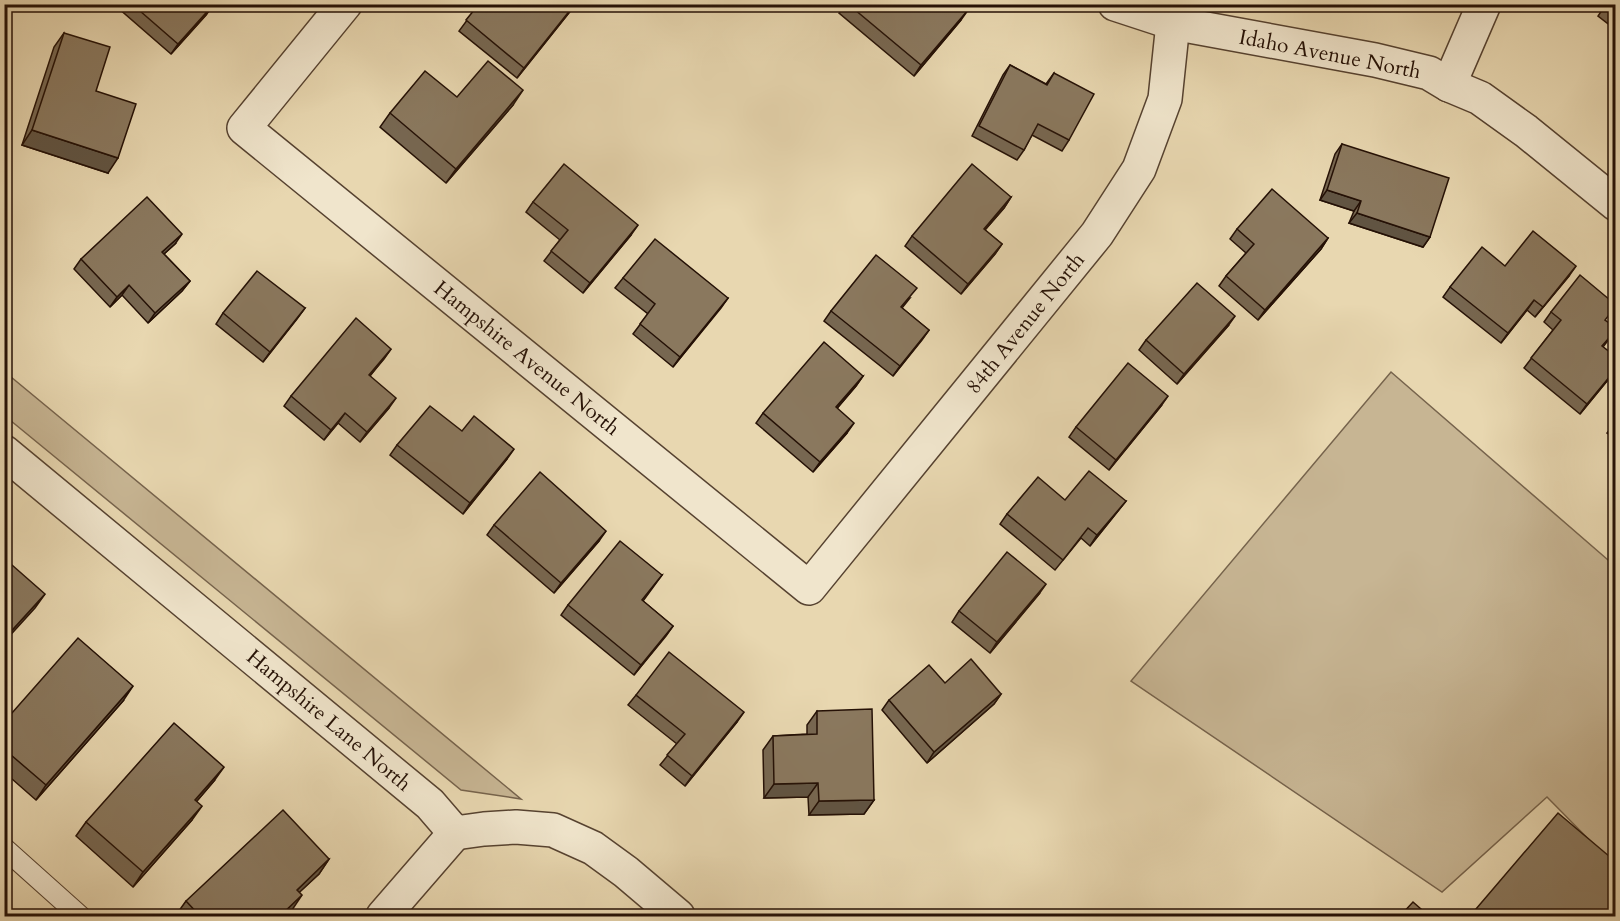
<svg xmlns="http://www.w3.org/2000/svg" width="1620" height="921" font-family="Cardo,serif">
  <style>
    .green { fill: #c7b593; stroke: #76634c; stroke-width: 1.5 }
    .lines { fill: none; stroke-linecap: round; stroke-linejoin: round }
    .service-casing { stroke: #564230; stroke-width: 22 }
    .minor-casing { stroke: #564230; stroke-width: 36 }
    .service { stroke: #f0e5cc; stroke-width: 20 }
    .minor { stroke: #f0e5cc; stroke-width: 33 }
    .wall { fill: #776751; stroke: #251106; stroke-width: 1.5 }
    .shaded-wall { fill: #615442; stroke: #251106; stroke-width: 1.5 }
    .building { fill: #8a785e; stroke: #251106; stroke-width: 1.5 }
    .labels { text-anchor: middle; stroke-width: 4.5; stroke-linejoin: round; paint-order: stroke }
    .street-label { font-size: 21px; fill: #251106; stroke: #f0e5cc }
  </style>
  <rect width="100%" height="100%" fill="#e8d7b0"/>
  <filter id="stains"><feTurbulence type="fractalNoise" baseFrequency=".00333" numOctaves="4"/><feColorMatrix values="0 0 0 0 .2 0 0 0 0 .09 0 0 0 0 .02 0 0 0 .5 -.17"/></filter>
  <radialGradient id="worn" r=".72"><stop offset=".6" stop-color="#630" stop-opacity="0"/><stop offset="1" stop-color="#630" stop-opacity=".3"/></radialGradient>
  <g class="green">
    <polygon points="5,372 521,799 461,790 5,416"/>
    <polygon points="1391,372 1615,566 1615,866 1547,797 1442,892 1131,681"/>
  </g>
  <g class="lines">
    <g class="service-casing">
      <polyline id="service" points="4,848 80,916"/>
    </g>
    <g class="minor-casing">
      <g id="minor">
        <polyline points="345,4 244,128 809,588 1097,234 1139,169 1165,99 1173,23"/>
        <polyline points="1115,4 1173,23 1375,60 1429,73 1449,85 1480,98 1526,131 1616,204"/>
        <polyline points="1449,85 1484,4"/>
        <polyline points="4,452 430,804 455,833 484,829 516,827 553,830 593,848 626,872 678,916"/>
        <polyline points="383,916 455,833"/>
      </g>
    </g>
    <use href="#service" class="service"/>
    <use href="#minor" class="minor"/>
  </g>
  <g class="wall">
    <polygon points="119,4 213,5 206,15 171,54 117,7"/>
    <polygon points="479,4 576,4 517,78 459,31"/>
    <polygon points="845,4 962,4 961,20 914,76 839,13"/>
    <polygon points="1606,4 1616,4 1616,30 1598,16"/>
    <polygon points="64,33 108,173 22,145 54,47"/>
    <polygon points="1616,60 1616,71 1611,67"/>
    <polygon points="1010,65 1046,84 1054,73 1069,140 1062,151 1032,135 1024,150 1017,160 972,136 1003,75"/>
    <polygon points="457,97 513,105 446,183 380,127 390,113"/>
    <polygon points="1342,144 1430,237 1423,247 1349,223 1354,211 1320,200 1335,154"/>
    <polygon points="1011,197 1004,208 985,230 1002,244 995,254 961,294 905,246 912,236"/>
    <polygon points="533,202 631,235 583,293 544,261 560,240 526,212"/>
    <polygon points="1237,229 1328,238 1321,249 1258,320 1219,286 1226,276 1246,253 1230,239"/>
    <polygon points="175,244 164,254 190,281 182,291 148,323 122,295 110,307 74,269 81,259"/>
    <polygon points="1505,266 1569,276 1535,317 1527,310 1501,343 1443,297 1450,287"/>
    <polygon points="623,278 728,298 673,367 633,334 648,314 615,288"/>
    <polygon points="910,298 902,308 929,330 893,376 824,321 831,311"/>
    <polygon points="305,308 263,362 216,324 223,313"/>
    <polygon points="1551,312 1605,320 1609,339 1603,347 1616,357 1616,370 1580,414 1524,368 1553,330 1544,322"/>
    <polygon points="1228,326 1177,384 1139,350 1146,340"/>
    <polygon points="391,349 370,376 389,408 360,442 338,423 324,440 284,406 291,396"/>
    <polygon points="863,376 856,386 837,408 847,433 813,472 756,423 763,413"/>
    <polygon points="1161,406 1109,470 1069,437 1076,427"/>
    <polygon points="1616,421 1616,439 1607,433"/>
    <polygon points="462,431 507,459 463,514 390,455 397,445"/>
    <polygon points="1065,500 1126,501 1090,546 1081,538 1055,570 1000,524 1007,514"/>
    <polygon points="494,525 599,541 554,593 487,535"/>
    <polygon points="662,575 643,601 673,626 634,675 561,615 568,605"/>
    <polygon points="1039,594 990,653 952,622 959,611"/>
    <polygon points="1001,694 994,704 927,763 882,710 889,700"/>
    <polygon points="636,695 737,722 685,786 660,765 677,744 628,705"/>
    <polygon points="123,701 36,800 4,772 4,722"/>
    <polygon points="817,711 874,800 864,814 809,815 808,797 764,798 763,750 773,736 807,734 807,725"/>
    <polygon points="214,781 196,802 192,820 133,887 76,836 86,822"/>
    <polygon points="329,859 319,874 299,892 292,910 285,916 176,916 176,915 186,901"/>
  </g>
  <g class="shaded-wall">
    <polygon points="575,4 576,4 517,78 524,68"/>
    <polygon points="213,5 206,15 171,54 178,44"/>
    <polygon points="968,10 961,20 914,76 921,65"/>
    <polygon points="523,90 513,105 446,183 456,169"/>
    <polygon points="32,130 118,158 108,173 22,145"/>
    <polygon points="1327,190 1361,201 1354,211 1320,200"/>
    <polygon points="1011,197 1004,208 977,239 984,229"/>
    <polygon points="1357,213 1430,237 1423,247 1349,223"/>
    <polygon points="638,225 631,235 583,293 590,283"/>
    <polygon points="182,234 175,244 155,262 162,252"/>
    <polygon points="1328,238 1321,249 1258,320 1265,310"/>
    <polygon points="1002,244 995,254 961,294 968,284"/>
    <polygon points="1576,266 1569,276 1535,317 1543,307"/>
    <polygon points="190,281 182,291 148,323 155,313"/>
    <polygon points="129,285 122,295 110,307 117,297"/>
    <polygon points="728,298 721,308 673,367 680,357"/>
    <polygon points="1534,300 1527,310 1501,343 1508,333"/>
    <polygon points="305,308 297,319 263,362 270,352"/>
    <polygon points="1235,316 1228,326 1177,384 1184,374"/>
    <polygon points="929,330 922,340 893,376 900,366"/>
    <polygon points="391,349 384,359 362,385 369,375"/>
    <polygon points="1616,369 1616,370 1580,414 1587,404"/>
    <polygon points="863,376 856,386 829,418 836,407"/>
    <polygon points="1168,396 1161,406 1109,470 1116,460"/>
    <polygon points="396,398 389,408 360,442 367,432"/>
    <polygon points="345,413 338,423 324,440 331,430"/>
    <polygon points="854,423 847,433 813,472 820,462"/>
    <polygon points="514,449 507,459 463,514 470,503"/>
    <polygon points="1126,501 1090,546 1097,535"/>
    <polygon points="606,531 599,541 554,593 561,583"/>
    <polygon points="1046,584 1039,594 990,653 997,642"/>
    <polygon points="45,594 35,608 4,642 4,639"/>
    <polygon points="673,626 666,636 634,675 641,665"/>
    <polygon points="133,686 123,701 36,800 46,785"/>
    <polygon points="1001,694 994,704 927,763 934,752"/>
    <polygon points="744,712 737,722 685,786 692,776"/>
    <polygon points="224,767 214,781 185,815 195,800"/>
    <polygon points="818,783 808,797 764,798 774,784"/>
    <polygon points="874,800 864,814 809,815 819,801"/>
    <polygon points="202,806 192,820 133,887 143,872"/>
    <polygon points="329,859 319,874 287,904 297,890"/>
    <polygon points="302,895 292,910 285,916 280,916"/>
  </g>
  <g class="building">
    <polygon points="132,4 213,4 213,5 178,44"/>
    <polygon points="479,4 575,4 524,68 466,20"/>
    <polygon points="848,4 962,4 968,10 921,65"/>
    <polygon points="1606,4 1616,4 1616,14 1605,6"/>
    <polygon points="64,33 110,47 96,91 136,104 118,158 32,130"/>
    <polygon points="488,61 523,90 456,169 390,113 425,71 457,97"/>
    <polygon points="1010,65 1047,85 1054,73 1094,94 1069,140 1038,124 1024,150 979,126"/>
    <polygon points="1342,144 1449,178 1430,237 1357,213 1361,201 1327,190"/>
    <polygon points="564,164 638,225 590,283 551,251 568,230 533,202"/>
    <polygon points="972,164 1011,197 984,229 1002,244 968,284 912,236"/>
    <polygon points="1272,189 1328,238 1265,310 1226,276 1254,244 1237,229"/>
    <polygon points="147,197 182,234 162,252 190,281 155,313 129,285 117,297 81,259"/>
    <polygon points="1533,231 1576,266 1543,307 1534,300 1508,333 1450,287 1482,247 1505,266"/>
    <polygon points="655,239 728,298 680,357 640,324 655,304 623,278"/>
    <polygon points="876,255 917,288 901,307 929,330 900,366 831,311"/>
    <polygon points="257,271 305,308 270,352 223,313"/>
    <polygon points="1580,275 1616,305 1616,306 1605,320 1616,328 1616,330 1602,346 1616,357 1616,369 1587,404 1531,358 1561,320 1551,312"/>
    <polygon points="1197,283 1235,316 1184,374 1146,340"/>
    <polygon points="356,318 391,349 369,375 396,398 367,432 345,413 331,430 291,396"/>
    <polygon points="824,342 863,376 836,407 854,423 820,462 763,413"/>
    <polygon points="1128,363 1168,396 1116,460 1076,427"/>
    <polygon points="430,406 462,431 474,416 514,449 470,503 397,445"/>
    <polygon points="1089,471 1126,501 1097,535 1088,528 1063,560 1007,514 1038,477 1065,500"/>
    <polygon points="540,472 606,531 561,583 494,525"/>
    <polygon points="620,541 662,575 642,600 673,626 641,665 568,605"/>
    <polygon points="1007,552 1046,584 997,642 959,611"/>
    <polygon points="4,558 45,594 4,639"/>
    <polygon points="78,638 133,686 46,785 4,749 4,722"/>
    <polygon points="669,652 744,712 692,776 667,755 685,734 636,695"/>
    <polygon points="971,659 1001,694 934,752 889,700 929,665 945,683"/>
    <polygon points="872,709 874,800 819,801 818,783 774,784 773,736 817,734 817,711"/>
    <polygon points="174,723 224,767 195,800 202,806 143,872 86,822"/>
    <polygon points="283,810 329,859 297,890 302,895 280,916 200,916 186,901"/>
    <polygon points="1558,813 1616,862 1616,916 1470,916"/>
    <polygon points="1413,902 1429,916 1400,916"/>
  </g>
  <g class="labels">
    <g class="street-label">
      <text transform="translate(1330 54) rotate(11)" y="7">Idaho Avenue North</text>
      <text transform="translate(1025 323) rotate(-51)" y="7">84th Avenue North</text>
      <text transform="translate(527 358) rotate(39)" y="7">Hampshire Avenue North</text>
      <text transform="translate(329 720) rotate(40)" y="7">Hampshire Lane North</text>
    </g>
  </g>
  <rect width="1620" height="921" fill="none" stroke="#e8d7b0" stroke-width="24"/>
  <rect x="6" y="6" width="1608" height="909" fill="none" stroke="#251106" stroke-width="3"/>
  <rect x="12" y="12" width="1596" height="897" fill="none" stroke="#251106" stroke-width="1.5"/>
  <rect width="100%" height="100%" filter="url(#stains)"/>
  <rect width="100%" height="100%" fill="url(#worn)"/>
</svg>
